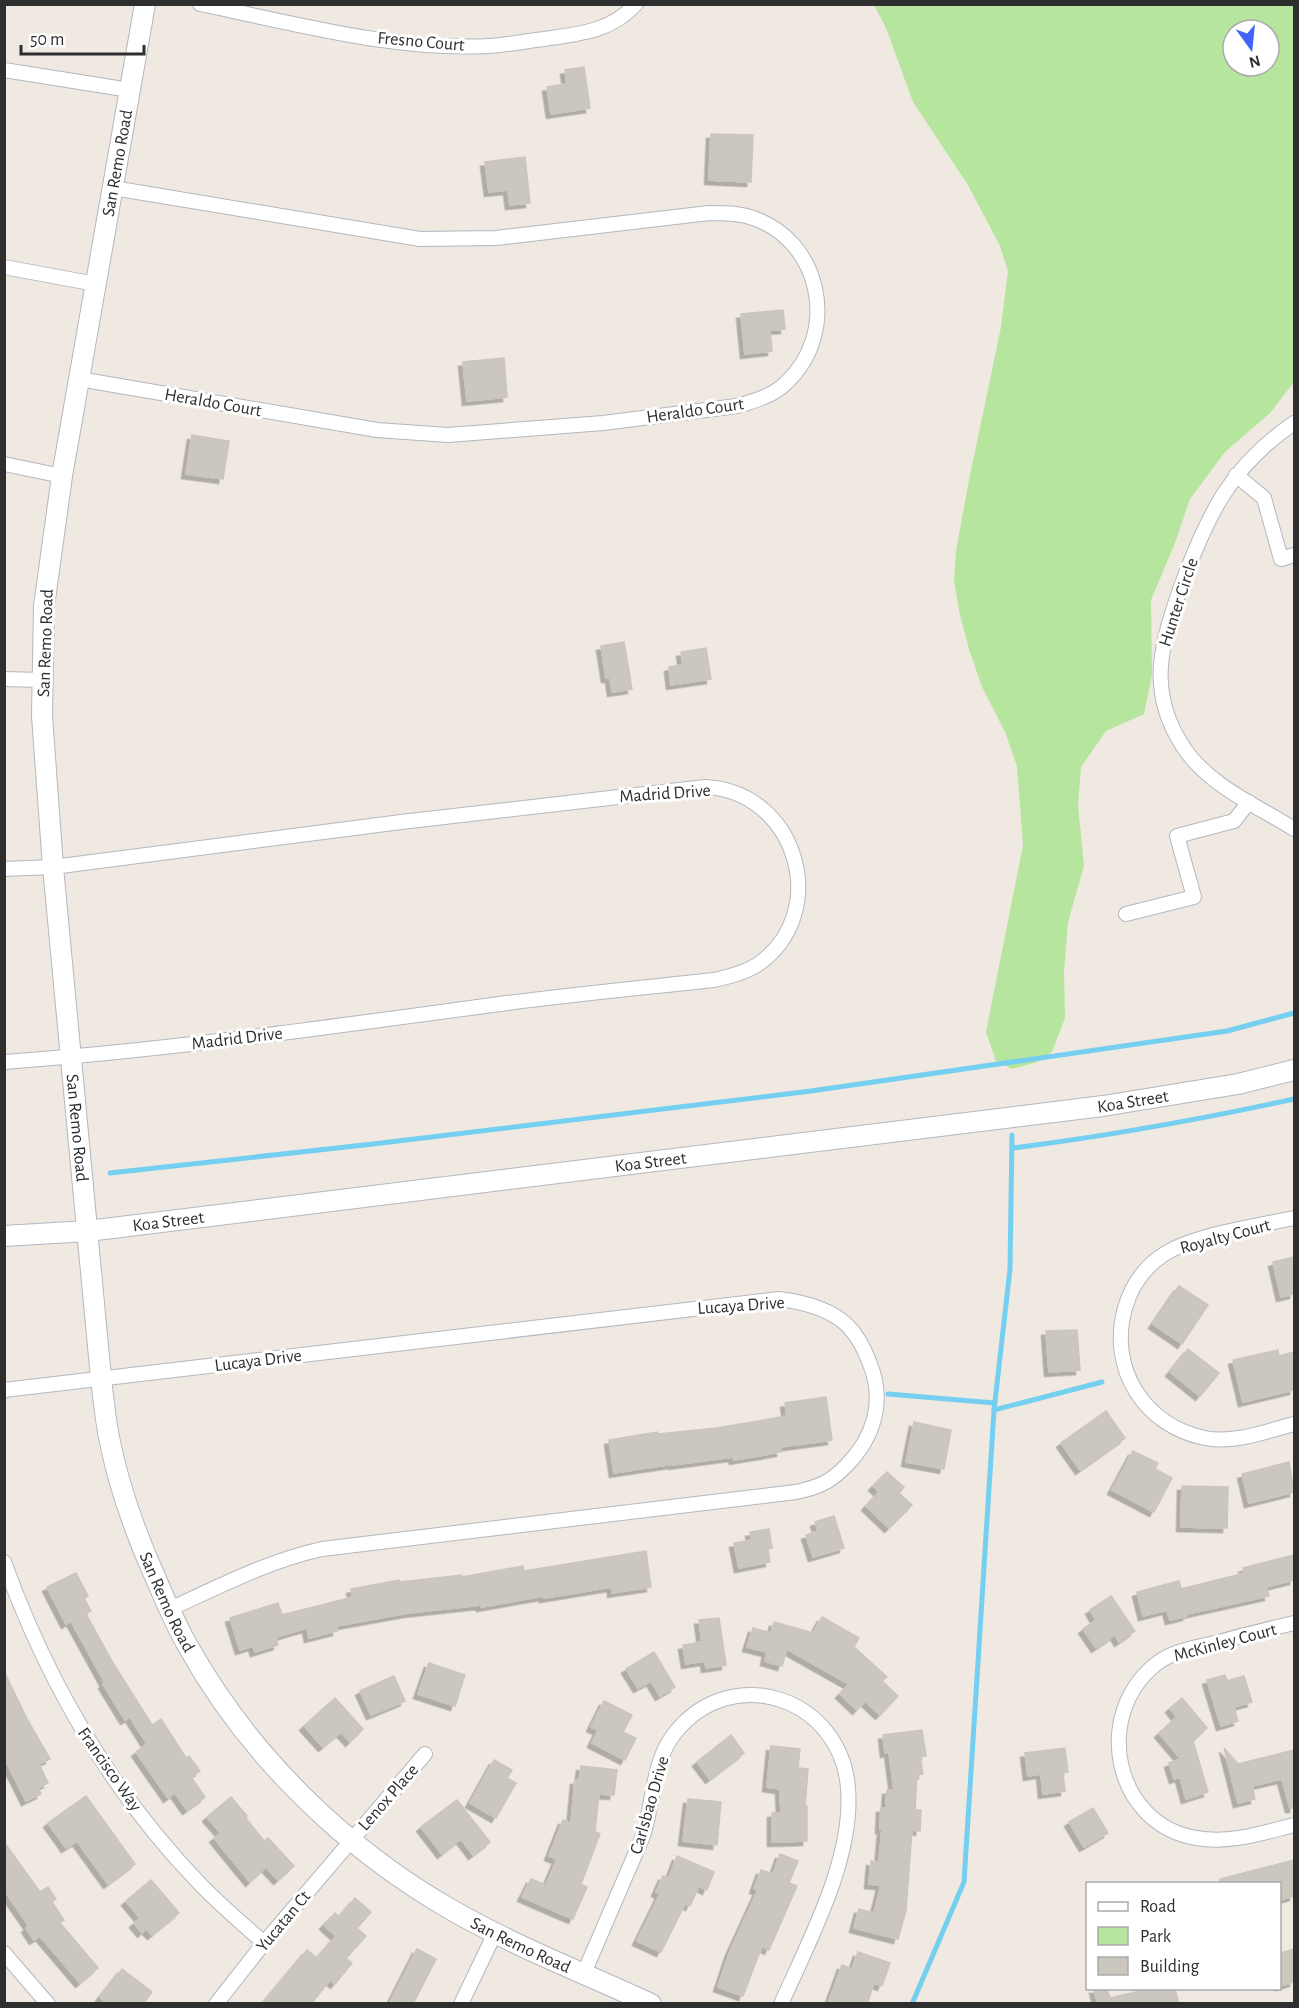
<svg xmlns="http://www.w3.org/2000/svg" width="1299" height="2008" font-family="'Alegreya Sans',sans-serif">
  <style>
    .green { fill: #b6e59e; fill-rule: evenodd }
    .lines { fill: none; stroke-linecap: round; stroke-linejoin: round }
    .stream { stroke: #75cff0; stroke-width: 5 }
    .building { fill: #cbc7bf; stroke: #cbc5ba; stroke-width: 1.5; filter: url(#shadow) }
    .street-casing { stroke: #b4b7c1; stroke-width: 16 }
    .secondary-casing { stroke: #b4b7c1; stroke-width: 22 }
    .street { stroke: #fff; stroke-width: 14 }
    .secondary { stroke: #fff; stroke-width: 20 }
    .labels { text-anchor: middle; stroke-width: 6; stroke-linejoin: round; paint-order: stroke }
    .street-label { font-size: 18px; fill: #2e2e2e; stroke: #fff }
  </style>
  <defs>
    <filter id="shadow"><feDropShadow dx="-4.5" dy="4.5" stdDeviation="0" flood-color="#0004"/></filter>
  </defs>
  <rect width="100%" height="100%" fill="#efe9e1"/>
  <path class="green" d="M874 5H1294V382L1270 413 1225 452 1190 499 1175 543 1151 600 1152 675 1144 714 1106 731 1081 767 1078 805 1084 866 1068 922 1064 971 1065 1018 1052 1052 1037 1062 1012 1069 996 1061 986 1032 1023 845 1020 805 1017 766 1005 732 982 687 969 649 959 611 954 580 956 551 969 480 1001 327 1008 271 1000 246 968 185 913 102 886 28ZM1233 30H1269V66H1233Z"/>
  <g class="lines">
    <g class="stream">
      <path d="M1013 1148C1107 1136 1202 1119 1294 1099"/>
      <polyline points="110,1173 373,1144 811,1091 1227,1031 1294,1013"/>
      <polyline points="888,1394 995,1403"/>
      <polyline points="994,1410 1102,1382"/>
      <polyline points="912,2004 964,1882 994,1410 1010,1269 1012,1135"/>
    </g>
  </g>
  <g class="building">
    <polygon points="584,67 590,108 551,114 547,87 567,84 565,70"/>
    <polygon points="711,134 753,135 751,182 709,180"/>
    <polygon points="525,157 530,203 510,205 508,190 489,192 485,162"/>
    <polygon points="783,310 785,329 770,330 772,351 745,354 741,314"/>
    <polygon points="504,358 507,397 467,401 463,362"/>
    <polygon points="192,435 229,441 223,479 186,474"/>
    <polygon points="624,642 632,689 612,692 610,678 606,678 601,646"/>
    <polygon points="706,648 711,679 671,685 669,667 683,665 681,652"/>
    <polygon points="1294,1257 1294,1294 1281,1297 1273,1262"/>
    <polygon points="1179,1286 1208,1305 1182,1344 1153,1324"/>
    <polygon points="1077,1330 1080,1370 1049,1372 1046,1331"/>
    <polygon points="1188,1349 1219,1373 1200,1396 1170,1372"/>
    <polygon points="1278,1350 1279,1356 1294,1352 1294,1390 1243,1402 1233,1360"/>
    <polygon points="826,1397 832,1440 780,1447 781,1452 734,1460 733,1457 673,1465 673,1464 614,1473 609,1440 657,1432 658,1434 717,1428 787,1416 785,1403"/>
    <polygon points="1106,1411 1125,1438 1080,1470 1061,1443"/>
    <polygon points="914,1422 951,1430 944,1469 906,1462"/>
    <polygon points="1133,1451 1158,1463 1155,1469 1172,1478 1154,1512 1112,1490"/>
    <polygon points="1289,1462 1294,1492 1249,1503 1242,1474"/>
    <polygon points="887,1472 904,1487 899,1493 912,1505 889,1528 866,1506 879,1492 873,1486"/>
    <polygon points="1182,1486 1228,1487 1227,1528 1181,1527"/>
    <polygon points="834,1516 844,1548 813,1557 806,1535 818,1531 815,1522"/>
    <polygon points="769,1529 772,1548 768,1549 770,1562 739,1568 734,1543 752,1540 750,1532"/>
    <polygon points="646,1551 651,1587 612,1593 612,1587 544,1598 544,1596 481,1607 481,1605 408,1613 336,1626 337,1631 309,1638 307,1628 276,1637 278,1645 255,1652 253,1646 240,1650 230,1618 278,1603 282,1615 353,1597 351,1589 399,1580 400,1582 462,1575 462,1577 523,1566 524,1571"/>
    <polygon points="1294,1555 1294,1580 1266,1587 1269,1596 1187,1614 1187,1616 1170,1620 1167,1610 1143,1616 1137,1592 1179,1581 1181,1589 1245,1573 1243,1568"/>
    <polygon points="76,1573 88,1596 84,1598 91,1611 86,1614 113,1663 152,1725 161,1719 186,1758 189,1756 200,1771 191,1777 205,1797 187,1810 175,1793 168,1798 136,1752 147,1744 130,1717 125,1720 103,1684 105,1683 71,1621 66,1624 47,1587"/>
    <polygon points="1111,1596 1135,1631 1119,1642 1115,1635 1096,1648 1083,1629 1096,1620 1090,1610"/>
    <polygon points="822,1617 859,1638 854,1647 887,1677 882,1681 898,1696 880,1715 865,1701 857,1710 840,1694 849,1684 787,1649 782,1666 765,1661 767,1652 747,1647 753,1628 771,1633 774,1622 813,1633"/>
    <polygon points="719,1618 726,1665 706,1668 705,1661 686,1664 683,1645 702,1642 699,1620"/>
    <polygon points="654,1652 675,1687 660,1696 651,1681 638,1688 626,1669"/>
    <polygon points="429,1663 465,1675 455,1706 418,1694"/>
    <polygon points="4,1671 26,1717 50,1759 39,1764 48,1783 38,1788 41,1794 26,1801 4,1757"/>
    <polygon points="1225,1675 1227,1681 1244,1676 1252,1702 1234,1707 1238,1721 1221,1726 1207,1680"/>
    <polygon points="394,1676 405,1701 371,1715 360,1691"/>
    <polygon points="335,1698 363,1729 350,1742 341,1732 323,1747 304,1726"/>
    <polygon points="1182,1698 1207,1728 1193,1741 1208,1792 1186,1799 1180,1777 1174,1779 1169,1763 1181,1759 1159,1733 1177,1717 1170,1708"/>
    <polygon points="604,1701 632,1715 623,1732 636,1738 625,1760 592,1743 598,1730 591,1727"/>
    <polygon points="922,1730 926,1756 920,1757 923,1774 917,1775 915,1810 921,1810 920,1831 912,1830 906,1910 898,1939 854,1928 859,1909 874,1913 881,1885 869,1884 871,1861 879,1862 882,1829 880,1829 881,1808 886,1808 887,1790 894,1790 889,1752 885,1753 883,1735"/>
    <polygon points="731,1735 744,1753 710,1779 697,1762"/>
    <polygon points="771,1746 800,1749 798,1768 808,1769 805,1806 807,1806 807,1841 772,1842 772,1813 781,1813 780,1789 767,1787"/>
    <polygon points="1065,1748 1068,1772 1063,1773 1065,1791 1043,1794 1041,1774 1028,1776 1025,1753"/>
    <polygon points="1224,1748 1238,1764 1294,1750 1294,1808 1290,1808 1282,1779 1252,1786 1255,1799 1238,1803"/>
    <polygon points="494,1760 512,1770 507,1778 516,1783 496,1818 470,1803"/>
    <polygon points="581,1766 617,1770 614,1795 599,1794 595,1832 600,1834 581,1884 587,1887 573,1919 522,1897 531,1879 546,1885 557,1859 549,1856 563,1820 571,1823 575,1780 579,1780"/>
    <polygon points="86,1796 135,1864 108,1884 77,1841 66,1848 48,1823"/>
    <polygon points="231,1797 247,1816 245,1817 264,1841 268,1838 294,1866 278,1880 266,1867 250,1882 214,1838 221,1833 207,1817"/>
    <polygon points="688,1799 721,1802 717,1845 683,1841"/>
    <polygon points="457,1800 490,1842 473,1855 461,1839 442,1854 421,1827"/>
    <polygon points="1093,1808 1108,1833 1084,1847 1069,1822"/>
    <polygon points="4,1842 40,1892 48,1887 56,1899 52,1902 64,1920 60,1923 98,1968 80,1983 40,1936 34,1940 26,1928 29,1926 4,1890"/>
    <polygon points="780,1854 798,1861 789,1883 797,1886 769,1950 762,1946 743,1996 718,1987 730,1951 758,1890 754,1889 761,1870 773,1874"/>
    <polygon points="677,1856 714,1872 707,1890 699,1886 690,1906 685,1904 661,1952 637,1941 660,1894 656,1892 663,1876 669,1878"/>
    <polygon points="1294,1860 1294,1896 1280,1900 1280,1884 1220,1884 1220,1879"/>
    <polygon points="151,1880 179,1913 152,1935 146,1929 142,1933 134,1923 140,1918 126,1901"/>
    <polygon points="355,1898 371,1912 357,1928 366,1936 346,1958 352,1963 335,1984 330,1980 311,2004 262,2004 307,1950 317,1958 336,1936 324,1925 335,1913 339,1917"/>
    <polygon points="417,1949 436,1959 413,2004 389,2004"/>
    <polygon points="1294,1949 1294,1982 1280,1986 1280,1953"/>
    <polygon points="858,1952 890,1963 882,1986 874,1983 867,2004 828,2004 842,1965 852,1969"/>
    <polygon points="122,1969 152,1992 143,2004 108,2004 100,1997"/>
    <polygon points="1094,1989 1107,1989 1110,1998 1149,1989 1175,1989 1179,2004 1098,2004"/>
  </g>
  <g class="lines">
    <g class="street-casing">
      <g id="street">
        <path d="M200 4C293 23 394 51 489 46 507 45 526 41 544 39 578 34 611 32 636 4"/>
        <polyline points="4,70 130,90"/>
        <polyline points="4,267 96,284"/>
        <path d="M79 379 377 430 448 435 603 423 737 406C754 401 773 396 786 383 840 333 822 239 750 217 737 213 723 213 709 213L496 238 420 239 113 188"/>
        <path d="M1294 423C1231 466 1208 514 1182 584 1162 641 1146 689 1182 745 1207 785 1256 805 1294 829"/>
        <polyline points="4,464 62,476"/>
        <polyline points="1236,475 1264,498 1281,559 1294,555"/>
        <polyline points="4,679 42,680"/>
        <path d="M4 869 53 867 401 822 705 787C797 791 833 913 757 965 744 973 728 977 714 980 640 988 566 995 492 1005 330 1027 168 1050 4 1062"/>
        <polyline points="1126,914 1194,897 1177,836 1234,821 1249,802"/>
        <path d="M1294 1218C1258 1226 1189 1235 1160 1257 1142 1270 1131 1287 1125 1308 1108 1368 1144 1426 1205 1438 1234 1444 1267 1431 1294 1424"/>
        <path d="M4 1390 779 1299C803 1302 829 1308 847 1325 858 1336 865 1350 870 1364 885 1401 874 1437 847 1465 840 1472 832 1480 822 1484 814 1488 805 1490 796 1492L322 1549C268 1561 220 1586 170 1609"/>
        <path d="M4 1562C47 1681 112 1793 200 1884 220 1905 243 1924 264 1943"/>
        <path d="M1294 1623C1269 1629 1244 1635 1219 1642 1198 1647 1174 1650 1156 1664 1092 1715 1114 1824 1196 1838 1230 1844 1262 1833 1294 1825"/>
        <polyline points="4,1953 48,2004"/>
        <path d="M584 1973 643 1836C654 1802 652 1761 675 1733 732 1661 841 1698 848 1788 854 1858 809 1941 781 2004"/>
        <polyline points="216,2004 264,1943 425,1754"/>
        <polyline points="461,2004 495,1933"/>
      </g>
    </g>
    <g class="secondary-casing">
      <g id="secondary">
        <path id="s1" d="M145 4 62 476 44 606 42 716 53 867 101 1378C103 1396 105 1414 108 1432 117 1482 135 1532 156 1579 166 1602 176 1626 189 1648 249 1755 344 1848 450 1909 514 1946 584 1973 651 2004"/>
        <path id="s2" d="M4 1236 88 1231 1103 1106 1238 1084 1294 1070"/>
      </g>
    </g>
    <use href="#street" class="street"/>
    <use href="#secondary" class="secondary"/>
  </g>
  <g class="labels">
    <g class="street-label">
      <text transform="translate(421 41) rotate(5)" y="6">Fresno Court</text>
      <text transform="translate(117 163) rotate(-80)" y="6">San Remo Road</text>
      <text transform="translate(213 402) rotate(10)" y="6">Heraldo Court</text>
      <text transform="translate(695 410) rotate(-8)" y="6">Heraldo Court</text>
      <text transform="translate(1178 602) rotate(-72)" y="6">Hunter Circle</text>
      <text transform="translate(45 643) rotate(-88)" y="6">San Remo Road</text>
      <text transform="translate(665 793) rotate(-4)" y="6">Madrid Drive</text>
      <text transform="translate(237 1038) rotate(-7)" y="6">Madrid Drive</text>
      <text dy="6" stroke="none"><textPath href="#s2" startOffset="1137">Koa Street</textPath></text>
      <text dy="6" stroke="none"><textPath href="#s1" startOffset="1134">San Remo Road</textPath></text>
      <text dy="6" stroke="none"><textPath href="#s2" startOffset="651">Koa Street</textPath></text>
      <text dy="6" stroke="none"><textPath href="#s2" startOffset="165">Koa Street</textPath></text>
      <text transform="translate(1225 1236) rotate(-15)" y="6">Royalty Court</text>
      <text transform="translate(741 1305) rotate(-4)" y="6">Lucaya Drive</text>
      <text transform="translate(258 1360) rotate(-7)" y="6">Lucaya Drive</text>
      <text dy="6" stroke="none"><textPath href="#s1" startOffset="1620">San Remo Road</textPath></text>
      <text transform="translate(1225 1642) rotate(-15)" y="6">McKinley Court</text>
      <text transform="translate(110 1769) rotate(55)" y="6">Francisco Way</text>
      <text transform="translate(388 1797) rotate(-49)" y="6">Lenox Place</text>
      <text transform="translate(649 1805) rotate(-74)" y="6">Carlsbao Drive</text>
      <text transform="translate(283 1921) rotate(-50)" y="6">Yucatan Ct</text>
      <text dy="6" stroke="none"><textPath href="#s1" startOffset="2124">San Remo Road</textPath></text>
    </g>
  </g>
  <rect width="1299" height="2008" fill="none" stroke="#2e2e2e" stroke-width="12"/>
  <rect x="1086" y="1882" width="195" height="108" fill="#ffffff" stroke="#ababab" stroke-width="1.5"/>
  <rect x="1098" y="1902" width="30" height="9" fill="#ffffff" stroke="#ababab" stroke-width="1.5"/>
  <text x="1140" y="1912" font-size="18" fill="#2e2e2e">Road</text>
  <rect x="1098" y="1927" width="30" height="18" fill="#b6e59e" stroke="#ababab" stroke-width="1.5"/>
  <text x="1140" y="1942" font-size="18" fill="#2e2e2e">Park</text>
  <rect x="1098" y="1957" width="30" height="18" fill="#cbc7bf" stroke="#ababab" stroke-width="1.5"/>
  <text x="1140" y="1972" font-size="18" fill="#2e2e2e">Building</text>
  <g transform="translate(1251 48) rotate(165)"><circle r="28" fill="#ffffff" stroke="#ababab" stroke-width="1.5"/>
  <path d="M0-4.5L10 22L0 15L-10 22Z" fill="#4264fb"/>
  <text y="-9" font-size="16" font-weight="bold" text-anchor="middle" fill="#2e2e2e">N</text>
  </g>
  <path d="M21 45v9h123v-9" fill="none" stroke="#2e2e2e" stroke-width="3"/>
  <text x="30" y="45" font-size="18" fill="#2e2e2e" stroke="#ffffff" stroke-width="4.5" paint-order="stroke">50 m</text>
</svg>
